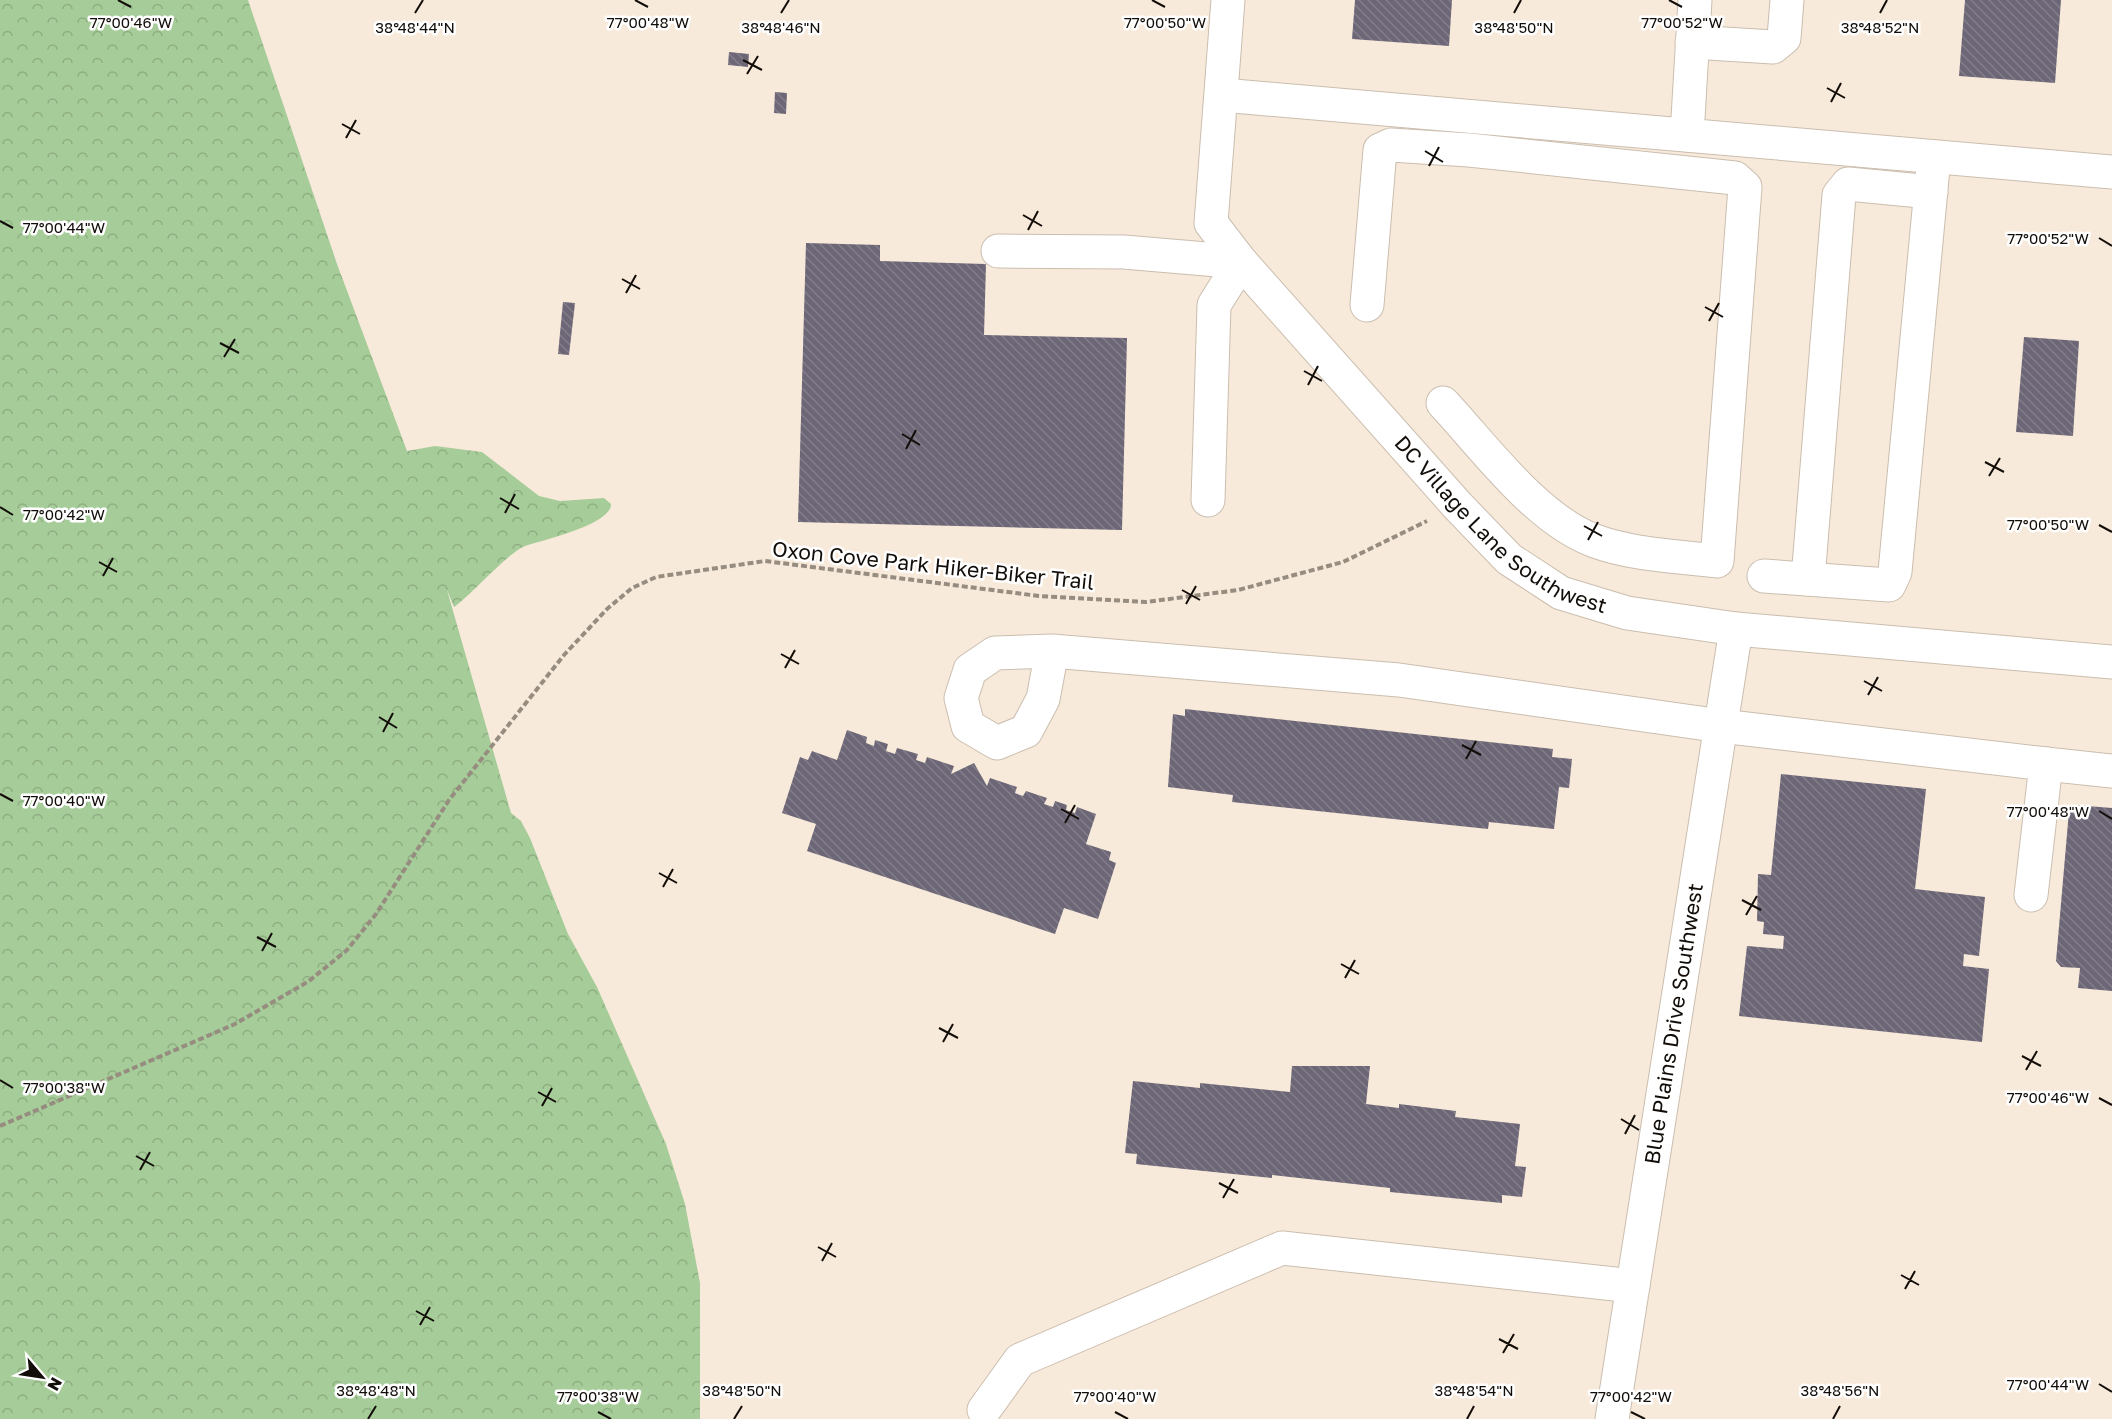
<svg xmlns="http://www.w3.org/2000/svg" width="2112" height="1419" font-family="'Golos Text',sans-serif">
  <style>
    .forest { fill: url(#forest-crowns) }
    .building { fill: url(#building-back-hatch) }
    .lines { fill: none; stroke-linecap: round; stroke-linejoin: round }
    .minor-casing { stroke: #cbbeaf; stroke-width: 35 }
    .path { stroke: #968c80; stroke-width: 4; stroke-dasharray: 6 3; stroke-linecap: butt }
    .minor { stroke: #fff; stroke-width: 33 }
    .ticks { fill: none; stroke: #120d08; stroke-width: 2 }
    .labels { text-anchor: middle; stroke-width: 5; stroke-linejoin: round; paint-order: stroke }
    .street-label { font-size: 21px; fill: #120d08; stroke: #fff }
    .ticks-label { font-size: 15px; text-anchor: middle; fill: #120d08; stroke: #fff; stroke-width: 5; stroke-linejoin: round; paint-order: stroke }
  </style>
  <defs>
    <pattern id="forest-crowns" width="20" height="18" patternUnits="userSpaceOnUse" patternTransform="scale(1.5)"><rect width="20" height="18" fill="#a6cc99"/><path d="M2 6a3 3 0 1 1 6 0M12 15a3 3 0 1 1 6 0" fill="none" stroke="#8eae82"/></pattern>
    <pattern id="building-back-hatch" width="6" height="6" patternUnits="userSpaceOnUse" patternTransform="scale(1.5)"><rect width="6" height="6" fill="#6c6676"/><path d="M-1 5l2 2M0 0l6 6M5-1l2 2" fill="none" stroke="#837e89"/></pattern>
  </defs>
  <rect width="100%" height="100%" fill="#f8eada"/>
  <path class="forest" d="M0 0H248L337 264 407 451 435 446 482 452 539 496 560 501 604 498 611 504C612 524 544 540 528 545 508 551 474 593 454 607L447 590 511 813 521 821 530 838 568 934 597 987 666 1144 685 1204 700 1283V1419H0Z"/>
  <g class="building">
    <polygon points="1355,0 1452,0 1449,46 1352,39"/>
    <polygon points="1965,0 2061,0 2055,83 1959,76"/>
    <polygon points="729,52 749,54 748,67 728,65"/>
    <polygon points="775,92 787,93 786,114 774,113"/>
    <polygon points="806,243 880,245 880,261 986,264 984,335 1127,338 1122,530 798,522"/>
    <polygon points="563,302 575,303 569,355 558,354"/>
    <polygon points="2024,337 2079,341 2073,436 2016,432"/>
    <polygon points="1185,709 1553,749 1552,757 1572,759 1569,788 1559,787 1554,829 1489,822 1488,829 1232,802 1233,795 1168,787 1173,714 1185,716"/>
    <polygon points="847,730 867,737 866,743 874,746 875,740 888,744 886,751 895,754 897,748 918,754 916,760 925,763 927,757 954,766 951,774 974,763 987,786 990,778 1017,787 1015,793 1023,796 1026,791 1047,798 1044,804 1053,807 1055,801 1067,805 1066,810 1075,813 1077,807 1096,814 1086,844 1111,852 1109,860 1116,863 1098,919 1064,908 1055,934 807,851 816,824 782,813 800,757 808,760 812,751 837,760"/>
    <polygon points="1781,774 1926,789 1915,889 1985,897 1979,956 1964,954 1963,966 1989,969 1982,1042 1739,1016 1747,946 1783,949 1784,936 1763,934 1764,922 1757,921 1758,874 1771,875"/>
    <polygon points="2075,805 2112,808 2112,991 2078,988 2080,968 2061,967 2056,961 2069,811"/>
    <polygon points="1292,1066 1370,1066 1366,1104 1399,1108 1399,1104 1456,1111 1455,1117 1520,1124 1515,1166 1526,1167 1522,1197 1502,1195 1502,1203 1390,1192 1390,1188 1272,1175 1272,1178 1136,1164 1137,1154 1125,1153 1133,1081 1200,1088 1200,1083 1290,1092"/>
  </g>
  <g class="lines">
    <g class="minor-casing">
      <g id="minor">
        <path id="s1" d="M1228 0 1211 223 1241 262 1457 505 1509 559 1561 593 1627 613 1736 629 2112 662"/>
        <polyline points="1692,42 1773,47 1784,38 1787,0"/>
        <polyline points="1222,95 2112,172"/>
        <polyline points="1687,135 1695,0"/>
        <polyline points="998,251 1124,252 1241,262 1214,305 1208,500"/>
        <path d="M1367 305 1380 150 1391 145 1469 150 1735 178 1745 187 1717 561C1677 556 1633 555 1595 541 1537 520 1485 448 1443 403"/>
        <polyline points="1764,576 1889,585 1895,572 1934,157"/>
        <polyline points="1808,579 1839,195 1848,184 1931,192"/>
        <polyline points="1052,651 1043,699 1026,731 997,743 968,726 961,698 970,670 995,653 1052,651 1399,680 1721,726 2046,764 2031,895"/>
        <polyline points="2046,764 2112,771"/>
        <polyline points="984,1410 1020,1360 1282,1248 1633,1286"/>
        <path id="s2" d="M1612 1419 1736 629"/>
      </g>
    </g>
    <polyline class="path" points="0,1126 235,1024 309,981 347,950 376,914 449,800 564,655 607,609 632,588 656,577 765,561 1039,596 1146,602 1238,590 1343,562 1427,521"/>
    <use href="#minor" class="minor"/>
  </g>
  <path class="ticks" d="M118 0 131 7M635 0 648 7M1152 0 1165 7M1669 0 1682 7M415 13 423 0M781 13 789 0M1514 13 1521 0M1880 13 1887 0M743 60 762 70M747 74 758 56M1827 88 1845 98M1831 102 1841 83M342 124 360 134M346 138 356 120M1425 151 1443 162M1429 166 1439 147M1023 215 1042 226M0 221 13 228M1028 230 1038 211M2099 238 2112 246M622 279 640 289M626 293 636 275M1705 307 1723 317M1709 321 1719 303M220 343 239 353M224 357 235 339M1304 371 1322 381M1308 385 1318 366M902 434 920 445M906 449 916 430M1985 462 2004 472M1989 476 2000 458M500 498 519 509M0 507 13 515M505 513 515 494M2099 525 2112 532M1584 526 1602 536M1588 540 1598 522M99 562 117 572M103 576 113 558M1182 590 1200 600M1186 604 1196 586M781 654 799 664M785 668 795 650M1864 681 1882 691M1868 695 1878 677M379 717 397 728M383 732 393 713M1462 745 1481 755M1466 759 1476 741M0 794 13 801M1061 809 1079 819M2099 811 2112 819M1065 823 1075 805M659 873 677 883M663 887 673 869M1742 900 1761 910M1746 915 1757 896M257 937 276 947M262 951 272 933M1341 964 1359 974M1345 978 1355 960M939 1028 958 1038M943 1042 953 1024M2022 1056 2041 1066M2026 1070 2037 1051M0 1080 13 1088M538 1092 556 1102M2099 1098 2112 1105M542 1106 552 1088M1621 1119 1639 1130M1625 1134 1635 1115M136 1156 154 1166M140 1170 150 1152M1219 1183 1238 1193M1223 1198 1234 1179M818 1247 836 1257M822 1261 832 1243M1901 1275 1919 1285M1905 1289 1915 1271M416 1311 434 1321M420 1325 430 1307M1499 1339 1518 1349M1503 1353 1514 1334M2099 1384 2112 1392M598 1412 611 1419M1115 1412 1128 1419M1631 1412 1645 1419M368 1419 376 1406M734 1419 742 1406M1467 1419 1474 1406M1833 1419 1840 1406"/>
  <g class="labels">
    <g class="street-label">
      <text dy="7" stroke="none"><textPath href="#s1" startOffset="646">DC Village Lane Southwest</textPath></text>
      <text transform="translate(933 566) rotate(6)" y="7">Oxon Cove Park Hiker-Biker Trail</text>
      <text dy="7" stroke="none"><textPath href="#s2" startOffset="400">Blue Plains Drive Southwest</textPath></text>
    </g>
  </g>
  <g class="ticks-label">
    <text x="131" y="28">77°00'46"W</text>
    <text x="648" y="28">77°00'48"W</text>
    <text x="1165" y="28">77°00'50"W</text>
    <text x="1682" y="28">77°00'52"W</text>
    <text x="415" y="33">38°48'44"N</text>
    <text x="781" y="33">38°48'46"N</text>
    <text x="1514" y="33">38°48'50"N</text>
    <text x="1880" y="33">38°48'52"N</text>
    <text x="64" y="233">77°00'44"W</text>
    <text x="2048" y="244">77°00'52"W</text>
    <text x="64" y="520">77°00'42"W</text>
    <text x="2048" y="530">77°00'50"W</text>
    <text x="64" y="806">77°00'40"W</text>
    <text x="2048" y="817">77°00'48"W</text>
    <text x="64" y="1093">77°00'38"W</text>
    <text x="2048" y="1103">77°00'46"W</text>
    <text x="2048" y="1390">77°00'44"W</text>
    <text x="376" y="1396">38°48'48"N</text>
    <text x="742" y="1396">38°48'50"N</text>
    <text x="1474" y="1396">38°48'54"N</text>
    <text x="1840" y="1396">38°48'56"N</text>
    <text x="598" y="1402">77°00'38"W</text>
    <text x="1115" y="1402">77°00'40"W</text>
    <text x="1631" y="1402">77°00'42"W</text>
  </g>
  <g transform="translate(42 1377) rotate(119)" stroke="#ffffff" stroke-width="4.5" paint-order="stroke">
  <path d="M0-4.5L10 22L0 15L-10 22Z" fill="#120d08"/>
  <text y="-9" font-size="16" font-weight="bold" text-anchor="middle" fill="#120d08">N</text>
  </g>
</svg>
